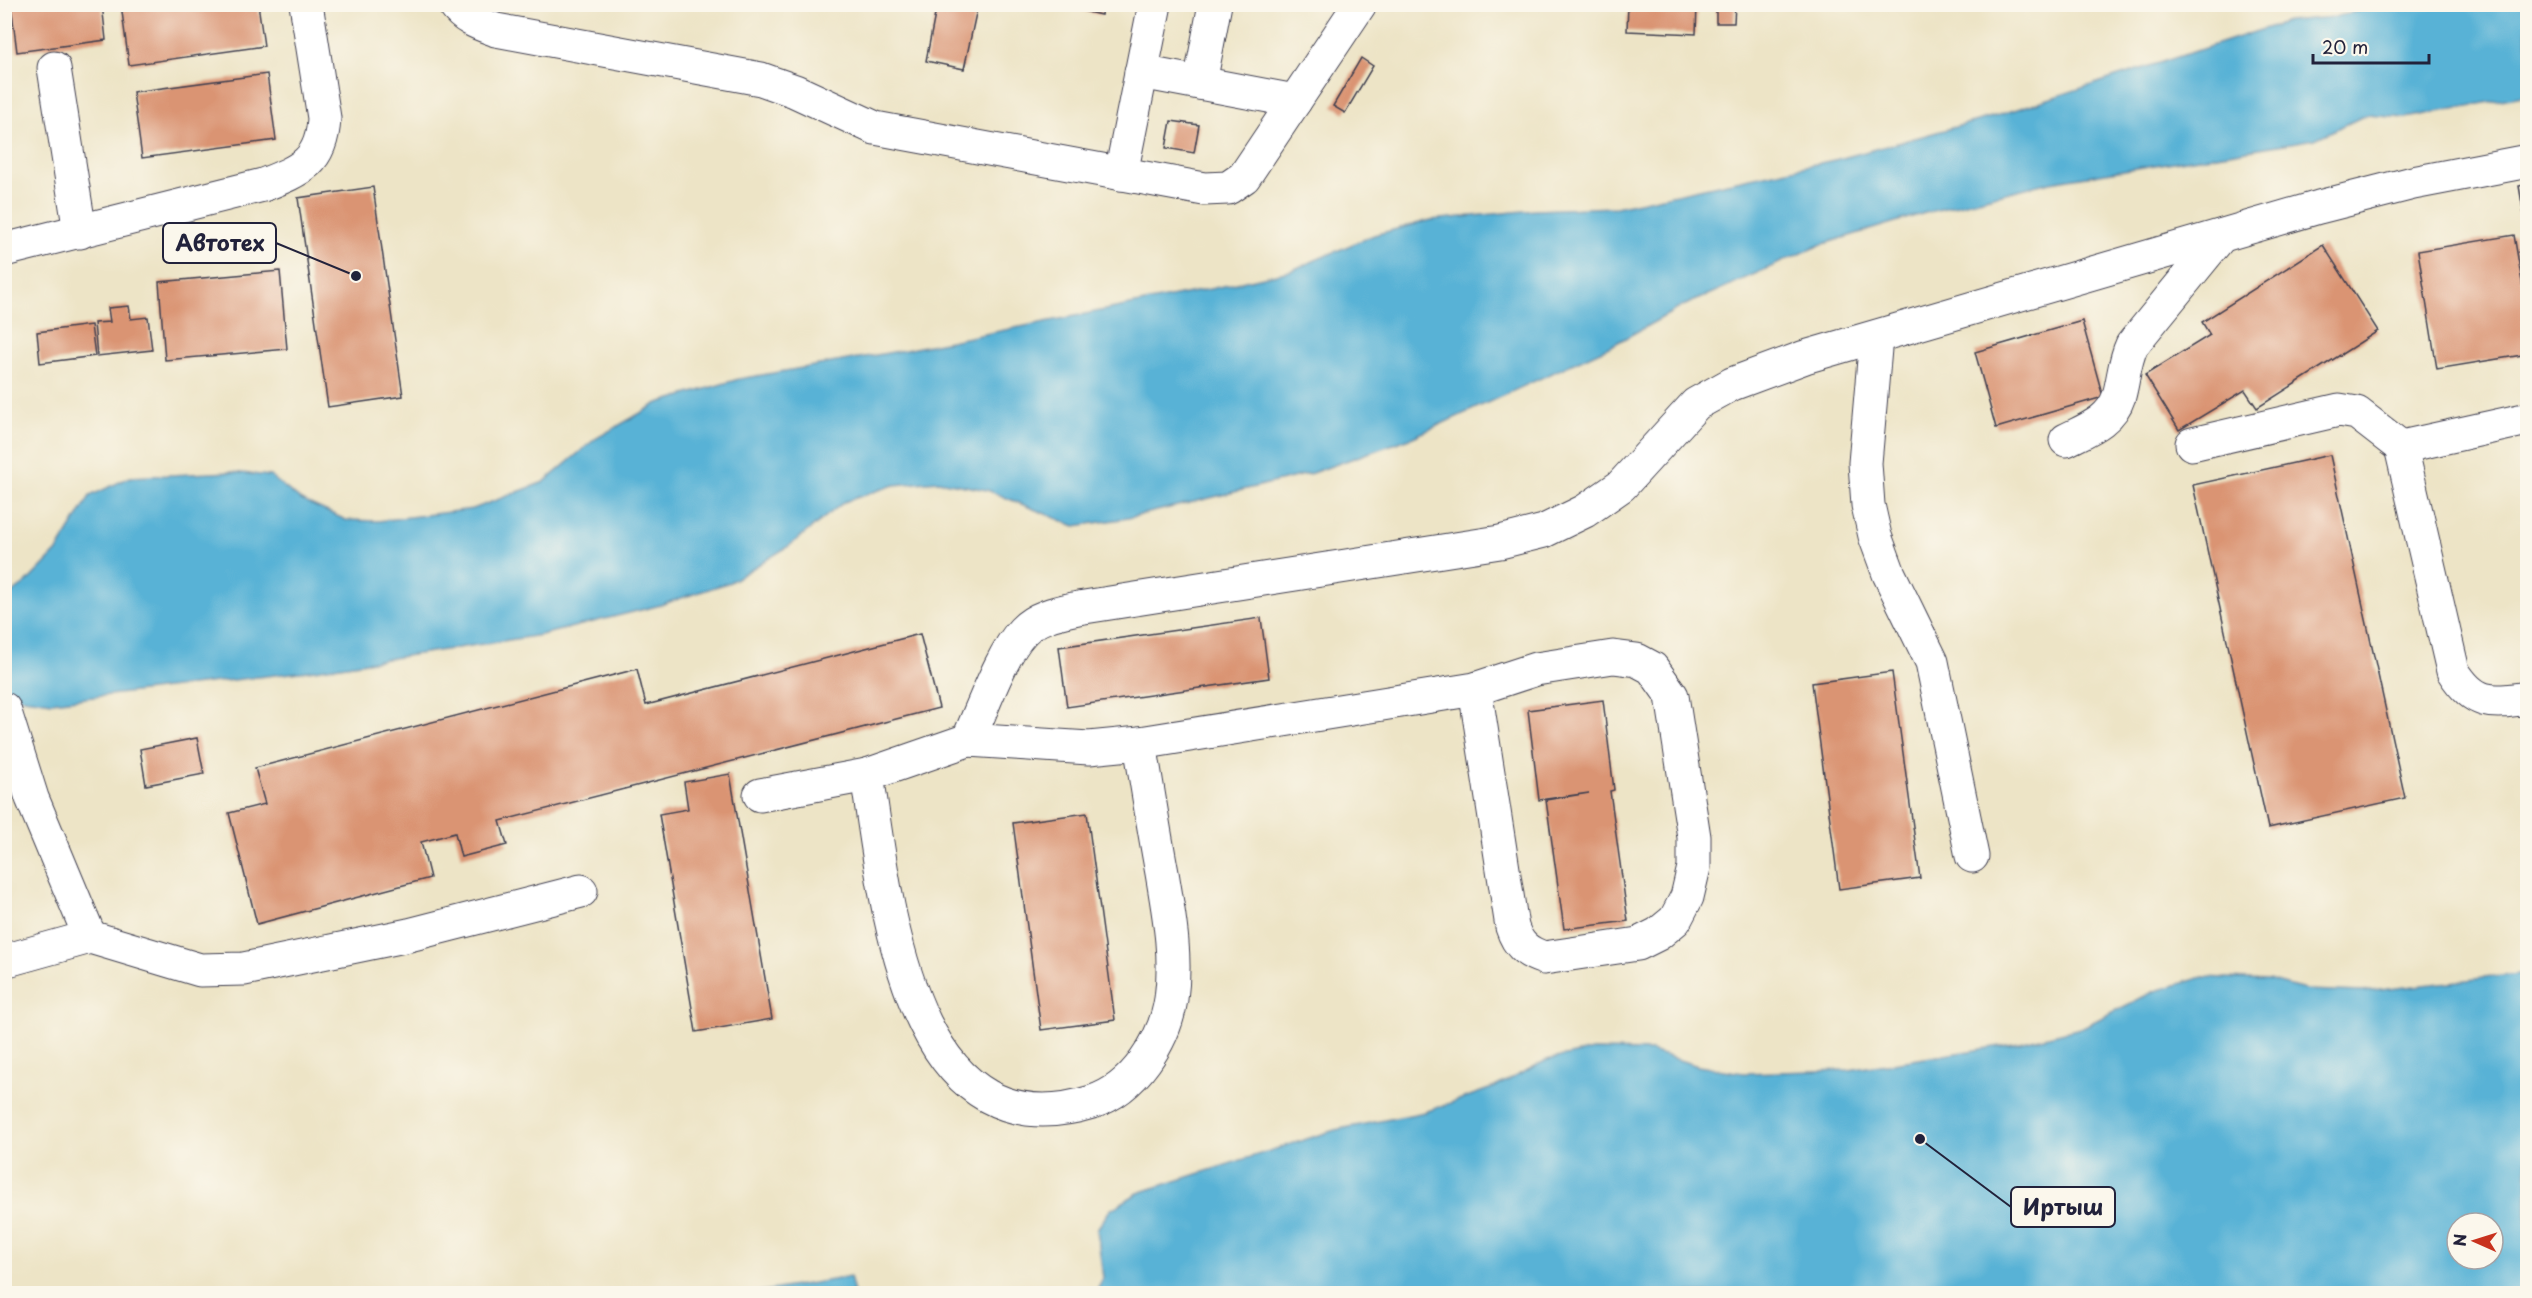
<svg xmlns="http://www.w3.org/2000/svg" width="2532" height="1298" font-family="'Playpen Sans',sans-serif">
  <style>
    .water { fill: #59b2d6; stroke: #3e6a88; stroke-width: 1.5; fill-rule: evenodd }
    .building { fill: #da9473 }
    .lines { fill: none; stroke-linecap: round; stroke-linejoin: round }
    .minor-casing { stroke: #403f50; stroke-width: 35 }
    .minor { stroke: #fff; stroke-width: 33 }
    .leader { fill: none; stroke: #22223b; stroke-width: 2 }
    .callout-dot { fill: #22223b; stroke: #fbf7ec; stroke-width: 2 }
    .callout { fill: #fbf7ec; stroke: #22223b; stroke-width: 2 }
    .callout-label { font-size: 22px; text-anchor: middle; font-weight: bold; fill: #22223b }
  </style>
  <rect width="100%" height="100%" fill="#fbf7ec"/>
  <filter id="ink" filterUnits="userSpaceOnUse"><feTurbulence type="fractalNoise" baseFrequency=".0167" numOctaves="2"/><feDisplacementMap in="SourceGraphic" scale="12" xChannelSelector="R" yChannelSelector="G"/><feConvolveMatrix kernelMatrix="1 2 1 2 8 2 1 2 1" color-interpolation-filters="sRGB"/></filter>
  <filter id="wash" filterUnits="userSpaceOnUse"><feTurbulence type="fractalNoise" baseFrequency=".008" numOctaves="4" result="noise"/><feDisplacementMap in="SourceGraphic" scale="24" xChannelSelector="R" yChannelSelector="G"/><feGaussianBlur stdDeviation="1.35" result="paint"/><feColorMatrix in="noise" values="0 0 0 0 0 0 0 0 0 0 0 0 0 0 0 0 0 1.4 0 .05"/><feComposite in="paint" operator="in"/></filter>
  <g filter="url(#wash)">
    <rect width="100%" height="100%" fill="#ede4c6"/>
    <g class="water">
      <polygon points="2379,5 2527,5 2527,95 2406,118 2366,115 2315,139 2050,182 1925,213 1820,245 1683,306 1611,346 1413,437 1312,473 1128,518 1075,526 987,490 938,481 894,485 844,502 789,546 730,582 657,606 541,635 308,671 52,702 16,697 5,699 5,598 25,584 57,551 90,496 130,477 231,472 270,476 301,500 346,520 378,521 473,509 544,482 595,439 658,403 739,379 905,350 1210,289 1290,271 1374,235 1431,220 1535,210 1616,207 1839,159 1999,115 2288,21 2335,17"/>
      <path d="M2527 973V1293H1096L1103 1278 1097 1229 1110 1210 1138 1193 1335 1130 1425 1112 1495 1087 1547 1060 1593 1050 1651 1051 1698 1066 1743 1073 1849 1070 2020 1043 2081 1028 2155 991 2203 977 2268 980 2305 990 2363 992ZM2457 1223H2493V1259H2457Z"/>
      <polygon points="850,1277 854,1293 754,1293 759,1292"/>
    </g>
    <g id="blocks">
      <g class="building">
        <polygon points="11,4 102,4 106,40 17,52"/>
        <polygon points="121,4 258,4 264,46 129,65"/>
        <polygon points="937,4 978,4 964,69 926,61"/>
        <polygon points="1052,4 1103,4 1101,15"/>
        <polygon points="1628,4 1697,4 1696,34 1627,31"/>
        <polygon points="1716,4 1735,4 1734,23 1716,23"/>
        <polygon points="1361,58 1373,66 1345,113 1333,106"/>
        <polygon points="267,74 276,140 142,158 133,92"/>
        <polygon points="1171,121 1199,125 1194,153 1166,148"/>
        <polygon points="2528,184 2528,227 2526,227 2519,186"/>
        <polygon points="373,187 403,396 328,407 298,198"/>
        <polygon points="2514,235 2528,317 2528,354 2437,369 2418,251"/>
        <polygon points="2323,245 2378,331 2257,408 2245,390 2179,430 2145,375 2210,335 2202,322"/>
        <polygon points="280,271 287,349 165,360 159,282"/>
        <polygon points="129,306 131,319 148,317 152,350 97,356 94,323 110,322 108,308"/>
        <polygon points="2082,321 2103,397 1996,428 1975,352"/>
        <polygon points="91,325 95,356 40,363 37,332"/>
        <polygon points="2330,455 2405,798 2268,828 2193,485"/>
        <polygon points="1261,618 1269,678 1067,707 1059,647"/>
        <polygon points="920,634 939,708 500,821 507,845 461,857 455,833 421,842 430,878 257,924 229,813 265,804 255,768 637,669 646,705"/>
        <polygon points="1892,672 1920,878 1839,889 1812,683"/>
        <polygon points="1603,700 1614,790 1610,791 1628,921 1564,929 1546,800 1589,793 1539,800 1528,710"/>
        <polygon points="197,738 204,774 146,785 140,749"/>
        <polygon points="730,774 772,1019 696,1032 659,814 688,809 684,782"/>
        <polygon points="1087,813 1115,1020 1041,1030 1013,823"/>
      </g>
    </g>
  </g>
  <g filter="url(#ink)">
    <use href="#blocks" fill-opacity="0" stroke="#403f50" stroke-width="1.5"/>
    <g class="lines">
      <g class="minor-casing">
        <g id="minor">
          <path d="M454 4C464 19 480 24 496 30L761 79 795 91 875 128 1204 189 1228 188 1244 177 1360 4"/>
          <polyline points="54,68 80,232"/>
          <polyline points="1141,72 1295,101"/>
          <polyline points="1200,83 1215,4"/>
          <polyline points="1121,174 1155,4"/>
          <path d="M4 250 263 185C301 170 322 162 324 118L306 4"/>
          <polyline points="1876,337 1865,463 1868,505 1875,536 1889,574 1932,662 1972,856"/>
          <path d="M2066 440C2088 429 2111 421 2119 396 2124 378 2124 362 2132 345L2221 236"/>
          <polyline points="2192,444 2339,410 2357,413 2401,447 2528,419"/>
          <path d="M2401 447 2453 671C2475 706 2491 703 2528 698"/>
          <polyline points="4,709 32,798 90,937"/>
          <path d="M968 740 1089 748 1140 743 1475 689 1536 669 1613 657 1637 660 1652 668 1672 696 1694 837V867L1687 897 1675 920 1658 934 1638 944 1544 958C1526 952 1518 945 1512 927L1475 689"/>
          <path d="M867 775C886 896 906 1159 1092 1102 1134 1089 1165 1040 1171 999 1177 956 1169 915 1162 873 1154 830 1147 786 1140 743"/>
          <path d="M760 795 867 775 968 740C982 710 1001 654 1023 631 1037 616 1060 612 1078 608L1500 542 1544 531 1585 511 1621 486 1696 404 1732 384 1805 357 2319 207 2413 183 2528 161"/>
          <polyline points="4,961 90,937 200,970 244,969 409,935 581,891"/>
        </g>
      </g>
      <use href="#minor" class="minor"/>
    </g>
  </g>
  <path class="leader" d="M356 276L276 243M1920 1139L2011 1207"/>
  <g class="callout-dot">
    <circle cx="356" cy="276" r="6"/>
    <circle cx="1920" cy="1139" r="6"/>
  </g>
  <g class="callout">
    <rect x="163" y="223" width="113" height="40" rx="6"/>
    <rect x="2011" y="1187" width="104" height="40" rx="6"/>
  </g>
  <g class="callout-label">
    <text x="220" y="251">Автотех</text>
    <text x="2063" y="1215">Иртыш</text>
  </g>
  <rect width="2532" height="1298" fill="none" stroke="#fbf7ec" stroke-width="24"/>
  <g transform="translate(2475 1241) rotate(273)"><circle r="28" fill="#fbf7ec" stroke="#a4a2a5" stroke-width="1.5"/>
  <path d="M0-4.5L10 22L0 15L-10 22Z" fill="#c8321e"/>
  <text y="-9" font-size="16" font-weight="bold" text-anchor="middle" fill="#22223b">N</text>
  </g>
  <path d="M2313 54v9h116v-9" fill="none" stroke="#22223b" stroke-width="3"/>
  <text x="2322" y="54" font-size="18" fill="#22223b" stroke="#fbf7ec" stroke-width="4.5" paint-order="stroke">20 m</text>
</svg>
